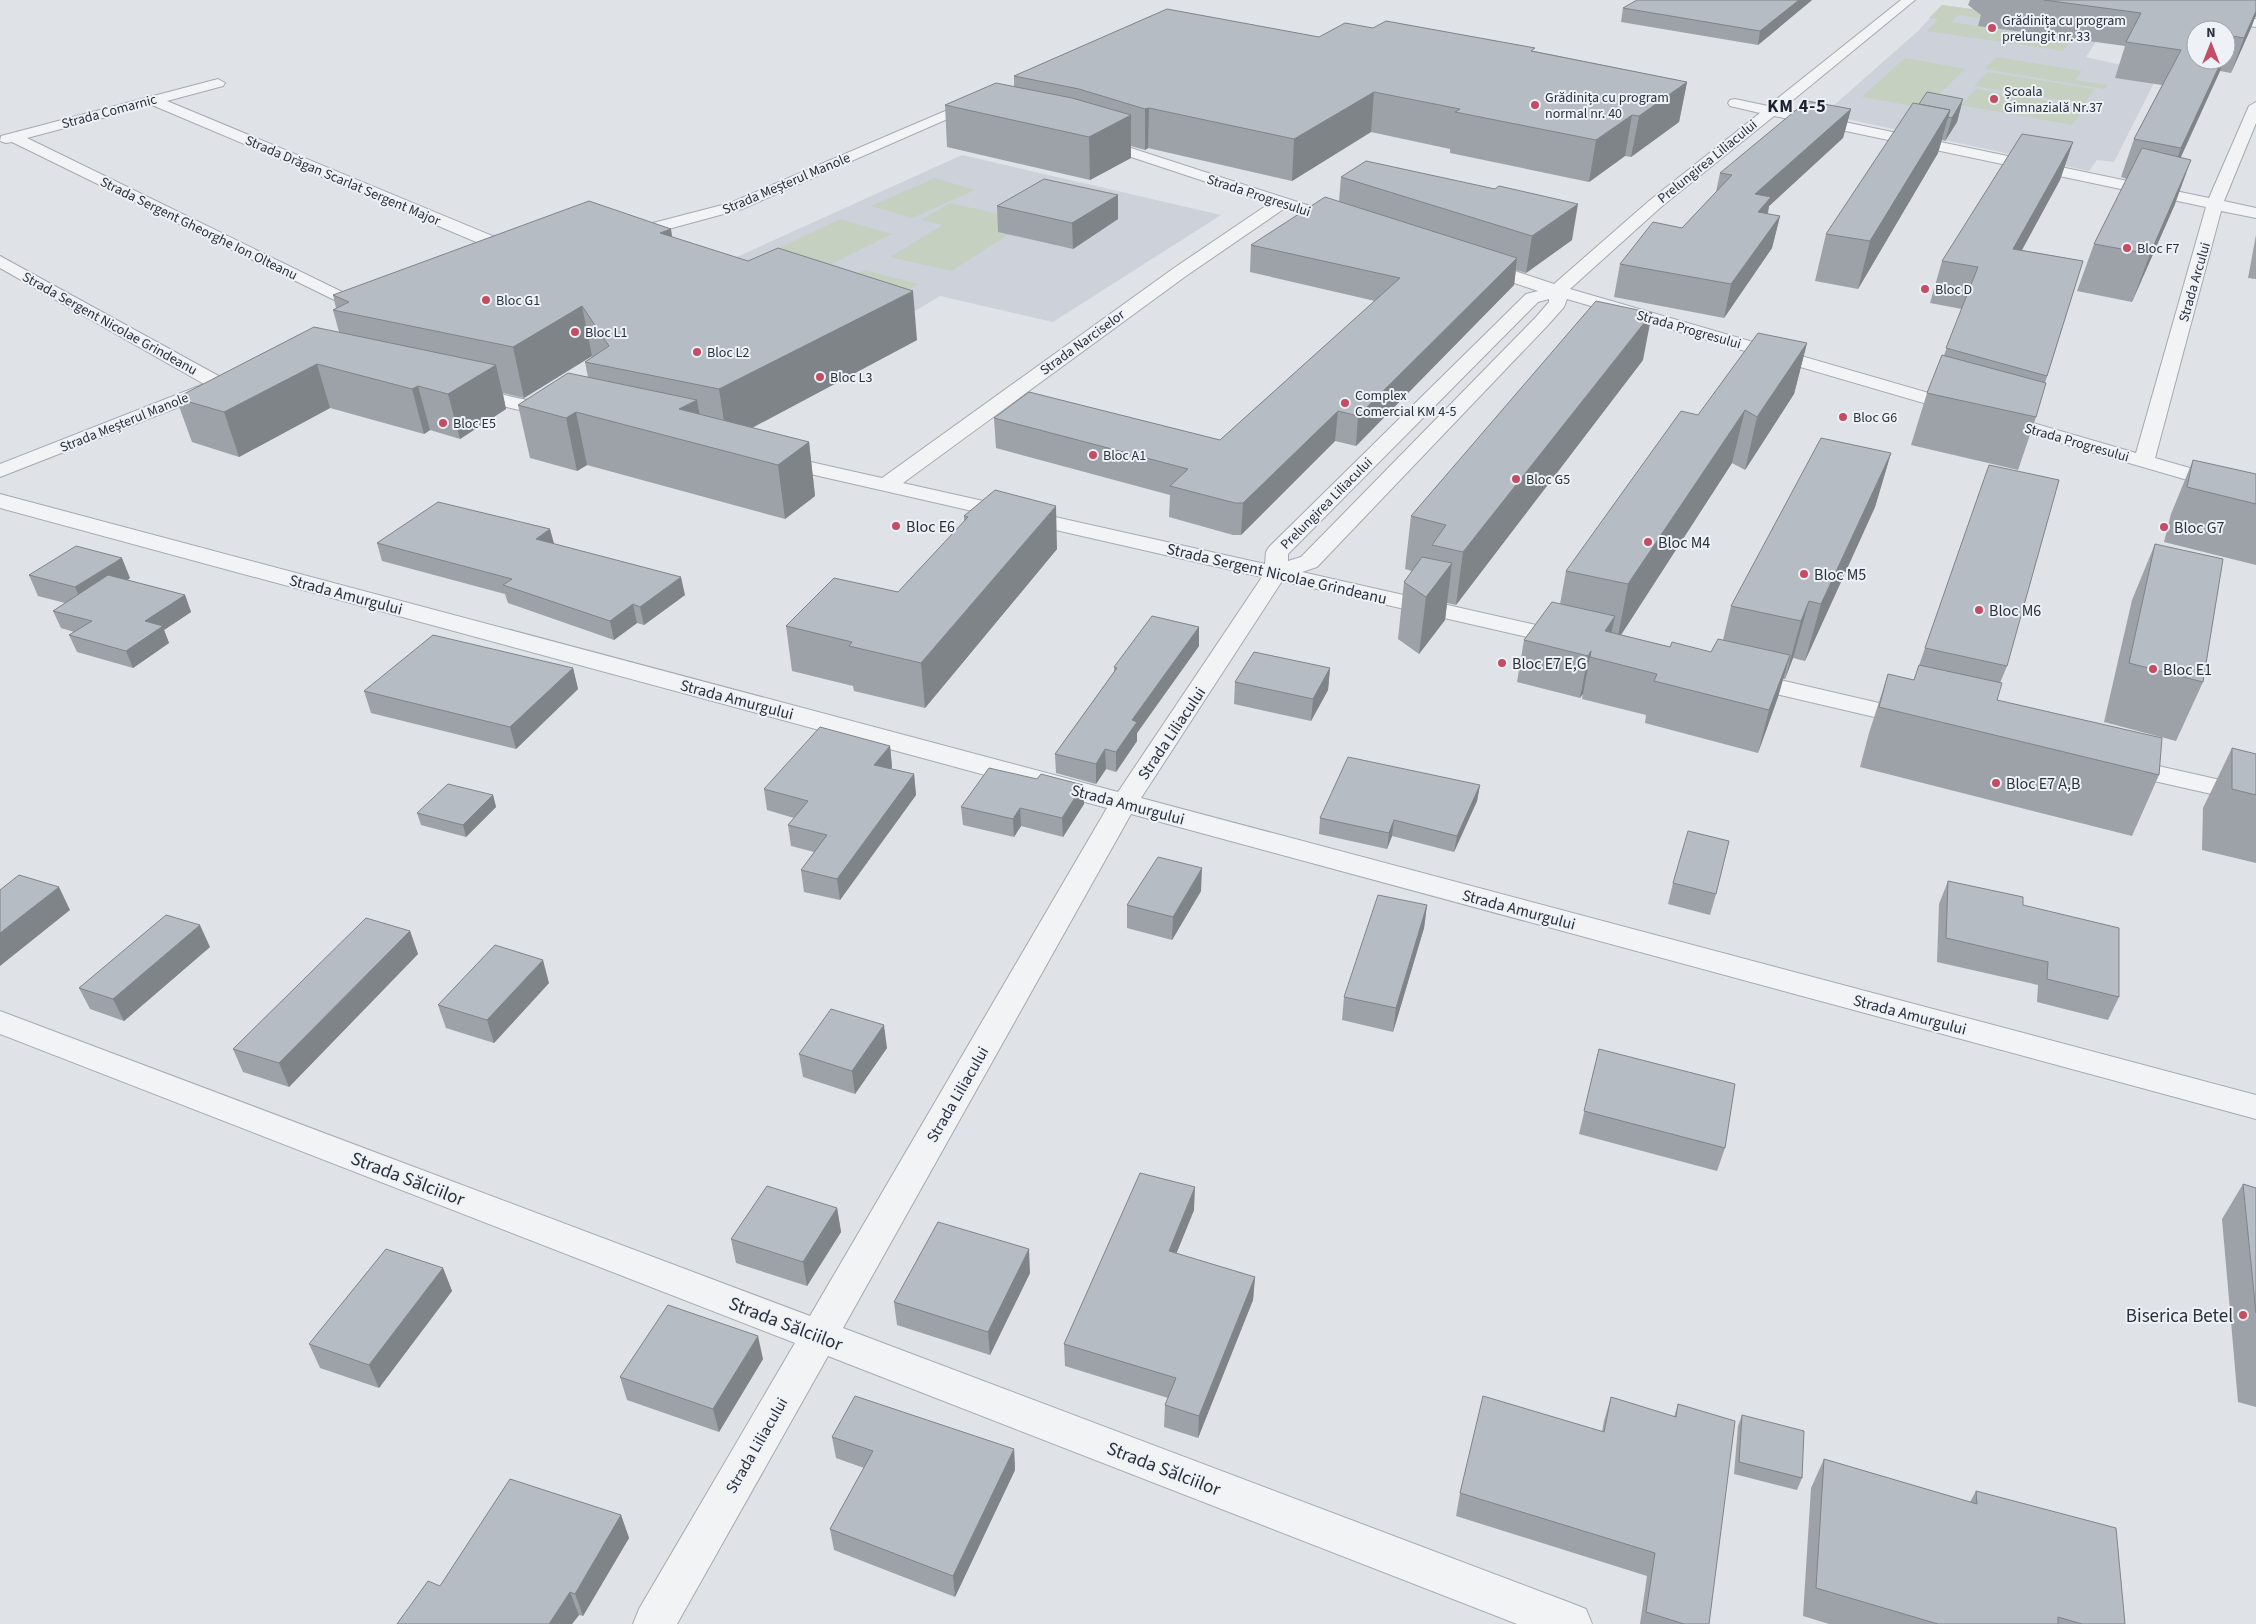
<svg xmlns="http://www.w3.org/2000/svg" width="2256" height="1624" font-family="'Source Sans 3',sans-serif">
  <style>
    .built { fill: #cdd1d9 }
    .green { fill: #c5d0c0 }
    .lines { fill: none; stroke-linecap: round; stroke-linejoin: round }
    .minor-casing { stroke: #a5a9b1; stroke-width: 2 }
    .minor { fill: #f1f3f5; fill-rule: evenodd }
    .wall { fill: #9da2a8; fill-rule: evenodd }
    .shaded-wall { fill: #7f8488 }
    .building { fill: #b6bcc3; stroke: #7f8488 }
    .poi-dot { fill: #c44c63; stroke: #eef1f5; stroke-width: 2 }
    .labels { text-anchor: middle; stroke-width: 4; stroke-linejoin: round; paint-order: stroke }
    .far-poi-label { font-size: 14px; fill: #29313d; stroke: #eef1f5; text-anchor: start }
    .far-street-label { font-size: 14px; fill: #29313d; stroke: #eef1f5 }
    .poi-label { font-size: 16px; fill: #29313d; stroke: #eef1f5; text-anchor: start }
    .street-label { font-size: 16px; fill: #29313d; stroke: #eef1f5 }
    .far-district-label { font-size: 18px; font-weight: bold; letter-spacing: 1px; fill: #1b222d; stroke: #eef1f5 }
    .near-street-label { font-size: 19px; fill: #29313d; stroke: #eef1f5 }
    .near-poi-label { font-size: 19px; fill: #29313d; stroke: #eef1f5; text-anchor: end }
  </style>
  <rect width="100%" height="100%" fill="#dfe2e7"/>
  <g class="built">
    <polygon points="1942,5 2029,17 2101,34 2086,57 2121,65 2115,78 2154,83 2114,162 2097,160 2089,171 1824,114 1918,31"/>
    <polygon points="962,155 1221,215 1053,322 940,296 910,314 719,265"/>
  </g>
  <g class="green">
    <polygon points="1942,5 2000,13 1994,20 1958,15 1951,22 2046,36 2048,34 2073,37 2063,51 1927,31 1938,19 1929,18"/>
    <polygon points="1996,57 2082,71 2075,80 2107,85 2104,89 1985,69"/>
    <polygon points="1905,58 1965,69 1925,108 1862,97"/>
    <polygon points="1987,72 2094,89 2084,104 1974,86"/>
    <polygon points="1976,89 2085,108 2072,125 1961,105"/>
    <polygon points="935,178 975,190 912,218 871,206"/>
    <polygon points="950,203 1029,221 952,271 890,257 943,225 921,220"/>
    <polygon points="840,219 892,234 795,282 742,266"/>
    <polygon points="864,270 918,284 897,297 842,283"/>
  </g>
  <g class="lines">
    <g class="minor-casing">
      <g id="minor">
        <path d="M1901 0H1915L1782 109 2209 198 2249 106 2256 102V123L2224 201 2256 208V218L2221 211 2155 458 2256 487V500L1567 299 1564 307 1548 325 1317 567 1302 572 1576 634 1579 639 1576 644 1567 646 1282 581 1141 798 2256 1095V1119L1131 814 843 1328 1571 1603 1586 1609 1592 1624H1517L828 1356 677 1624H633L639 1609 795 1343 0 1034V1011L810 1316 1107 808 0 508V494L1118 792 1262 577 775 466 768 464 765 460 768 456 775 454 882 478 1174 268 1270 203 1092 144 1090 141 1092 138 1097 137 1347 218 1349 221 1347 224 1341 226 1285 208 1186 276 903 483 1265 564 1266 552 1269 547 1526 294 1538 291 1473 269 1470 265 1473 261H1485L1554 284 1649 201 1760 113 1730 106 1728 103 1730 100 1735 99 1768 106ZM1774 116 2206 207 2136 453 1570 289 1661 207ZM1549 299V302L1536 317 1301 557 1288 561V554L1538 302Z"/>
        <polygon points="2209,0 2221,0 2214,13 2256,19 2256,27 2202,19 2200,16"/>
        <polygon points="218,79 225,83 223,86 167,101 526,250 529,254 526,258 514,258 152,105 27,138 373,307 376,311 373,315 367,316 12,142 6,143 0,141 1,136"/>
        <polygon points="950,109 982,111 989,115 982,119 952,117 742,209 628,240 622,239 620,235 622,231 730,203"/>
        <polygon points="0,256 226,380 229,384 226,388 217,392 0,477 0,464 204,384 0,268"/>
        <polygon points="467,387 564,408 567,412 564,416 557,418 460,397 457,393 460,389"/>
        <polygon points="1746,672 1922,713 1926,718 1922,723 1913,726 1737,685 1733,680 1737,675"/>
        <polygon points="2123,758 2256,788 2256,804 2114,772 2110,766 2114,760"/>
      </g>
    </g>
    <use href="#minor" class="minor"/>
  </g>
  <g class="wall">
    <polygon points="1812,0 1758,45 1621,22 1623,8"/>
    <path d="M1970 0H2256V17H2255L2251 28 2231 73 2220 71 2181 157 2175 204 2132 302 2077 291 2094 244 2127 179 2121 177 2134 139 2162 85 2115 78 2125 46 1978 26 1981 15 1968 5ZM2226 30V60H2196Z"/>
    <polygon points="1373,28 1534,51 1687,82 1679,122 1631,157 1625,156 1589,182 1450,153 1450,149 1371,132 1292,181 1148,148 1145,150 1131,146 1131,158 1090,180 947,147 945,105 1014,86 1014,76 1319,37"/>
    <polygon points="1963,99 1957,122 1945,141 1942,140 1938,153 1858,289 1815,281 1826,234 1919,104"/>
    <polygon points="1851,109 1843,138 1769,206 1768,214 1780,216 1772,248 1724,318 1614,297 1620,264 1682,228 1716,192 1720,173"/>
    <polygon points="2073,142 2060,180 2022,250 2083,261 2045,383 2036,417 2018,470 1911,445 1927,393 1944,355 1962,309 1930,303 1942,261"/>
    <polygon points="1341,177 1572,240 1526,273 1516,270 1514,285 1356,446 1335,441 1241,535 1233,535 1169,517 1170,495 996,448 994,418 1220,440 1375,301 1250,272 1251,245 1339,201"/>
    <polygon points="1118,195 1118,219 1073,249 998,232 997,206"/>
    <polygon points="2256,235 2256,279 2248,278"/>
    <polygon points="672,237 917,340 752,428 809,442 815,496 785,519 587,465 577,471 530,458 518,405 588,377 585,362 592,357 592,356 524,398 503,393 506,409 460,439 430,430 424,434 330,408 239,457 192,442 176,398 339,332 333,310 336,308 333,295"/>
    <polygon points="1807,343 1794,394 1745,470 1732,463 1621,635 1670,647 1711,652 1723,640 1731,606 1891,453 1875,507 1805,661 1793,658 1785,679 1783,679 1778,697 1758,753 1645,723 1646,715 1582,699 1583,694 1580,698 1517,682 1524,640 1560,604 1566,571"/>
    <polygon points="1643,360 1456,605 1447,603 1445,620 1419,654 1398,639 1404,582 1412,571 1405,569 1411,516"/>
    <polygon points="2193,460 2256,474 2256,565 2164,542 2171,514"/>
    <polygon points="964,516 1057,549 925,708 854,691 853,686 792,671 786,626 898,592 964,522"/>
    <polygon points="377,543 554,544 685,595 644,625 637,623 614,640 508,603 505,594 382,561"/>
    <polygon points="2155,544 2203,682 2176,741 2104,722 2132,600"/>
    <polygon points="29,575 130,578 128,580 185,595 191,612 164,630 169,643 133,668 77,652 69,635 74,632 61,628 53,611 65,603 38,596"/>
    <polygon points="1199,627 1199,646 1137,733 1137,741 1116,772 1106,769 1096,784 1056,773 1055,754 1114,672 1114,667"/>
    <polygon points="1925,648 2007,666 2000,683 1997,700 2159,775 2132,836 1860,767 1869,733 1888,674 1914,680"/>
    <polygon points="573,668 578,689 516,749 371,713 364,691"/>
    <polygon points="1330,668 1328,690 1311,721 1234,704 1235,682"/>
    <polygon points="890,746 892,767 891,769 914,774 916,795 840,900 804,892 801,870 814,852 791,846 788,825 794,818 767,810 764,789"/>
    <polygon points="2232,748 2256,754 2256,863 2202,850 2203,808"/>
    <polygon points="1480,785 1477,801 1454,852 1392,836 1387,849 1319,834 1320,818"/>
    <polygon points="493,795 496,807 466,837 421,825 417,813"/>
    <polygon points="1084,804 1063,837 1021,826 1014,837 963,825 961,807"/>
    <polygon points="1948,881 2023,905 2119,997 2108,1020 2037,1002 2038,985 1937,962 1939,904"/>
    <polygon points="1673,883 1716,894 1710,915 1668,904"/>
    <polygon points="1201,891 1172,940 1127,928 1127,905"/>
    <polygon points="1427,905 1424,928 1393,1032 1342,1020 1344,997"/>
    <polygon points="410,931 418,954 289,1087 243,1072 233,1049"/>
    <polygon points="210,947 124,1021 90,1009 79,988"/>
    <polygon points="549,983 494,1043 446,1028 438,1005"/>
    <polygon points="887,1048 855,1094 803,1077 799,1054"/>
    <polygon points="1599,1049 1725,1148 1717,1171 1579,1134"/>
    <polygon points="2243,1184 2256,1188 2256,1407 2238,1402 2222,1219"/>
    <polygon points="837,1208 841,1232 807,1286 736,1263 731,1239"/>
    <polygon points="1194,1210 1176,1254 1255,1277 1253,1300 1198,1438 1164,1427 1165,1405 1168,1398 1065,1366 1064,1344"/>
    <polygon points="443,1268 452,1291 379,1388 320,1368 309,1344"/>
    <polygon points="1030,1273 990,1355 897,1325 894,1302"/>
    <polygon points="763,1359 719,1432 627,1400 620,1377"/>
    <polygon points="1611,1397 1674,1417 1678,1404 1709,1624 1640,1624 1647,1576 1456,1516 1460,1493 1602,1432 1604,1421"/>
    <polygon points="1742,1415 1802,1478 1797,1490 1734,1474 1738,1426"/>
    <polygon points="832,1437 1014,1449 1015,1470 955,1597 834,1550 830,1529 864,1468 836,1458"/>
    <polygon points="1824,1459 1970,1502 1976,1491 2125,1624 1829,1624 1803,1616 1811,1488"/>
    <polygon points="621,1515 629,1538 583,1616 579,1615 572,1624 397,1624 440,1586"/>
  </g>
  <g class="shaded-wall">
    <polygon points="1799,0 1812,0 1758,45 1760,31"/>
    <polygon points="2256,11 2256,15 2251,28 2231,73 2244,38"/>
    <polygon points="2222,60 2224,60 2220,71 2167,187 2181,148"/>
    <polygon points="1687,82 1679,122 1631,157 1639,116"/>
    <polygon points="1374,92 1371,132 1292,181 1294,139"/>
    <polygon points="1963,99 1957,122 1945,141 1952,118"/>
    <polygon points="1149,108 1148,148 1145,150 1145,109"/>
    <polygon points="1851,109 1843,138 1769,206 1764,229 1751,244 1755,194"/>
    <polygon points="1950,110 1938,153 1858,289 1870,241"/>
    <polygon points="1131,115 1131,158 1090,180 1089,137"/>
    <polygon points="1632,115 1625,156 1589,182 1596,140"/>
    <polygon points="2073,142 2060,180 2000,290 2013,249"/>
    <polygon points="2191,160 2175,204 2132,302 2150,254"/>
    <polygon points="1118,195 1118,219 1073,249 1072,223"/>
    <polygon points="1578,204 1572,240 1526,273 1532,236"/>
    <polygon points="1780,216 1772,248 1724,318 1731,284"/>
    <polygon points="671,229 678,276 660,233"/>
    <polygon points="1517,258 1514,285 1356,446 1358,416"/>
    <polygon points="913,291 917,340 727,441 719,389"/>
    <polygon points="582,306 592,356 524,398 513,347"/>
    <polygon points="1652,313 1643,360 1456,605 1463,552"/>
    <polygon points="1807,343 1794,394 1745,470 1757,417"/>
    <polygon points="317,364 330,408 239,457 224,412"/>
    <polygon points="496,365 506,409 460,439 448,394"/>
    <polygon points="418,386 430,430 424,434 412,389"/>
    <polygon points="697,400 705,446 679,409"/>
    <polygon points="1745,410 1732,463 1617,641 1628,584"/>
    <polygon points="1338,411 1335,441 1241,535 1243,503"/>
    <polygon points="576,412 587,465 577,471 566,418"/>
    <polygon points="809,442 815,496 785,519 778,465"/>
    <polygon points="1891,453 1875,507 1805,661 1821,604"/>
    <polygon points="1056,506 1057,549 925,708 921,663"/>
    <polygon points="550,529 555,547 536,539"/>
    <polygon points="122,558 130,578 84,608 75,587"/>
    <polygon points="1452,563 1445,620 1419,654 1426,597"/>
    <polygon points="681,577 685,595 644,625 640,607"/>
    <polygon points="185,595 191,612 164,630 169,643 133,668 126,651 145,621"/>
    <polygon points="1809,601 1793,658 1785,679 1801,621"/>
    <polygon points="633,604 637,623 614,640 610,621"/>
    <polygon points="1615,616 1606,657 1605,631"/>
    <polygon points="1199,627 1199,646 1137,733 1137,741 1116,772 1116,752 1132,720"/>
    <polygon points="1591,651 1583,694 1580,698 1588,656"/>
    <polygon points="1790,655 1778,697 1758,753 1769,710"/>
    <polygon points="573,668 578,689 516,749 510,727"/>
    <polygon points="1330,668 1328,690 1311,721 1313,699"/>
    <polygon points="890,746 892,767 876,786 874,765"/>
    <polygon points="1105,749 1106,769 1096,784 1096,764"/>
    <polygon points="914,774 916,795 840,900 837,879"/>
    <polygon points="1083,785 1084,804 1063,837 1062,818"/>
    <polygon points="1480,785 1477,801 1454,852 1457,836"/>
    <polygon points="493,795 496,807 466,837 463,825"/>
    <polygon points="1020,808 1021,826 1014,837 1013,819"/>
    <polygon points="1394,820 1392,836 1387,849 1389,833"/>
    <polygon points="1202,868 1201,891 1172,940 1173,917"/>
    <polygon points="59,887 70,910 0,966 0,933"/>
    <polygon points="1427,905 1424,928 1393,1032 1396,1008"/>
    <polygon points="200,925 210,947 124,1021 113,999"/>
    <polygon points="410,931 418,954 289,1087 279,1063"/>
    <polygon points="543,960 549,983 494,1043 487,1020"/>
    <polygon points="884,1025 887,1048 855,1094 852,1071"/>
    <polygon points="1195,1187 1194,1210 1168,1274 1169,1251"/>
    <polygon points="837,1208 841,1232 807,1286 803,1262"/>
    <polygon points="1029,1249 1030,1273 990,1355 988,1332"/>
    <polygon points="443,1268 452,1291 379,1388 369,1365"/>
    <polygon points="1255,1277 1253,1300 1198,1438 1199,1416"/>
    <polygon points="758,1336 763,1359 719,1432 713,1409"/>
    <polygon points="1014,1449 1015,1470 955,1597 953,1576"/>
    <polygon points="621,1515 629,1538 583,1616 575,1594"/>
    <polygon points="570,1592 579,1615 572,1624 549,1624"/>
  </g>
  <g class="building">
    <polygon points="1637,0 1799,0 1760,31 1623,8"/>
    <polygon points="2044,0 2256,0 2256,11 2244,38 2232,36 2226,50 2226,30 2196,30 2196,60 2222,60 2181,148 2134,139 2181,50 2126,42 2141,13"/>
    <polygon points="1167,9 1319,37 1345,23 1373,28 1386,21 1535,48 1531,51 1687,82 1639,116 1632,115 1596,140 1455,112 1460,109 1374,92 1294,139 1149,108 1145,109 1079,89 1014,76"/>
    <polygon points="996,83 1072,98 1131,115 1089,137 945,105"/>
    <polygon points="1927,92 1963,99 1952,118 1948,117 1950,110 1919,104"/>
    <polygon points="1807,101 1851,109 1755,194 1771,197 1758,212 1780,216 1731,284 1620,264 1653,222 1682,228 1732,175 1720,173"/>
    <polygon points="1913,103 1950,110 1870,241 1826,234"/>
    <polygon points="2022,134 2073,142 2013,249 2083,261 2047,376 1946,348 1978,267 1942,261"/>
    <polygon points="2142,148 2191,160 2150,254 2094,244"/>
    <polygon points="1366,161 1495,189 1499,186 1578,204 1532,236 1341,177"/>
    <polygon points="1044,179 1118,195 1072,223 997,206"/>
    <polygon points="1325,197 1517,258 1358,416 1338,411 1243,503 1235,503 1170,486 1188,469 994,418 1029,392 1220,440 1400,278 1251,245"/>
    <polygon points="589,201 671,229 660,233 748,261 778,248 913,291 719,389 585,362 609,346 582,306 513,347 333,310 349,302 333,295"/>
    <polygon points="1596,301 1652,313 1463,552 1432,545 1446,525 1411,516"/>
    <polygon points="314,327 496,365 448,394 418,386 412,389 317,364 224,412 176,398"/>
    <polygon points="1758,333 1807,343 1757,417 1745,410 1628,584 1566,571 1681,411 1698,415"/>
    <polygon points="1942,355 2046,383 2036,417 1927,393"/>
    <polygon points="568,373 697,400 679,409 809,442 778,465 576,412 566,418 518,405"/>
    <polygon points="1821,438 1891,453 1821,604 1809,601 1801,621 1731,606"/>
    <polygon points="2193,460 2256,474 2256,504 2187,487"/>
    <polygon points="1989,465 2059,480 2007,666 1925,648"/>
    <polygon points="995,490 1056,506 921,663 849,646 852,642 786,626 834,578 898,592 968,517 964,516"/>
    <polygon points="438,502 550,529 536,539 681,577 640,607 633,604 610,621 503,585 512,579 377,543"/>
    <polygon points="2155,544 2223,559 2203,682 2129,663"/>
    <polygon points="76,546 122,558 75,587 29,575"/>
    <polygon points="1422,557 1452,563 1426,597 1404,582"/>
    <polygon points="108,575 185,595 145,621 163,626 126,651 69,635 92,621 53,611"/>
    <polygon points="1552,602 1615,616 1605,631 1670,647 1672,642 1711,652 1718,639 1790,655 1769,710 1654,681 1657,674 1590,657 1591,651 1588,656 1524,640"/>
    <polygon points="1152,616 1199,627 1132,720 1137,722 1116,752 1105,749 1096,764 1055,754 1117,668 1114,667"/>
    <polygon points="433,635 573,668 510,727 364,691"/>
    <polygon points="1254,652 1330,668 1313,699 1235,682"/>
    <polygon points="1919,665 2002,683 1997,700 2162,738 2159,775 1879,707 1888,674 1914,680"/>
    <polygon points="820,727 890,746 874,765 914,774 837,879 801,870 827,835 788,825 808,801 764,789"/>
    <polygon points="2232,748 2256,754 2256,795 2232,789"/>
    <polygon points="1348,757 1480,785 1457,836 1394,820 1389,833 1320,818"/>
    <polygon points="989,768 1037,779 1041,774 1083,785 1062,818 1020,808 1013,819 961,807"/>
    <polygon points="448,784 493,795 463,825 417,813"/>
    <polygon points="1688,831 1729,841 1716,894 1673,883"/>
    <polygon points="1158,857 1202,868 1173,917 1127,905"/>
    <polygon points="19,875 59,887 0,933 0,890"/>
    <polygon points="1948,881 2023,897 2023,905 2119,928 2119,997 2047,979 2048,962 1946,938"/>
    <polygon points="1378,895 1427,905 1396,1008 1344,997"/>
    <polygon points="166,915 200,925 113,999 79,988"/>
    <polygon points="366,918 410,931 279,1063 233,1049"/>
    <polygon points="495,945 543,960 487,1020 438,1005"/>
    <polygon points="831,1009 884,1025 852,1071 799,1054"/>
    <polygon points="1599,1049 1735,1084 1725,1148 1584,1111"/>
    <polygon points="1140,1173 1195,1187 1169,1251 1255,1277 1199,1416 1165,1405 1176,1378 1064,1344"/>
    <polygon points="2243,1184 2256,1188 2256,1313"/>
    <polygon points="767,1186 837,1208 803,1262 731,1239"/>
    <polygon points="938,1222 1029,1249 988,1332 894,1302"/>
    <polygon points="386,1249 443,1268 369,1365 309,1344"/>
    <polygon points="668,1305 758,1336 713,1409 620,1377"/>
    <polygon points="855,1396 1014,1449 953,1576 830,1529 873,1451 832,1437"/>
    <polygon points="1483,1396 1604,1432 1611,1397 1676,1417 1678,1404 1735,1421 1709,1624 1684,1624 1646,1612 1655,1553 1460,1493"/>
    <polygon points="1742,1415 1804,1431 1802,1478 1739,1462"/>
    <polygon points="1824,1459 1977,1504 1976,1491 2116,1528 2125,1624 2082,1624 2058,1617 2058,1624 1938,1624 1816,1588"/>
    <polygon points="510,1479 621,1515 575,1594 570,1592 549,1624 397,1624 428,1581 440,1586"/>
  </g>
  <g class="poi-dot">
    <circle cx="1992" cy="28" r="5"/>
    <circle cx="1994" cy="99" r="5"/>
    <circle cx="1535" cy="105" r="5"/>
    <circle cx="2127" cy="248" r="5"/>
    <circle cx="1925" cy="289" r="5"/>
    <circle cx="486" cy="300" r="5"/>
    <circle cx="575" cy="332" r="5"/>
    <circle cx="697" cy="352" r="5"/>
    <circle cx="820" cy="377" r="5"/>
    <circle cx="1345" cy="403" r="5"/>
    <circle cx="1843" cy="417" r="5"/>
    <circle cx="443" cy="423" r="5"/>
    <circle cx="1093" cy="455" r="5"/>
    <circle cx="1516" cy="479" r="5"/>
    <circle cx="896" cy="526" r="5"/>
    <circle cx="2164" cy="527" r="5"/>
    <circle cx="1648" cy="542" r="5"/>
    <circle cx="1804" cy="574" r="5"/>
    <circle cx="1979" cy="610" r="5"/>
    <circle cx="1502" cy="663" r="5"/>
    <circle cx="2153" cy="669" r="5"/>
    <circle cx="1996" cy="783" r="5"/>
    <circle cx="2243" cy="1315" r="5"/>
  </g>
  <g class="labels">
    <g class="far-poi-label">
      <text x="2002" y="25">Grădinița cu program<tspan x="2002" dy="16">prelungit nr. 33</tspan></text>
      <text x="2004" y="96">Școala<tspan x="2004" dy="16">Gimnazială Nr.37</tspan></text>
      <text x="1545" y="102">Grădinița cu program<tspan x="1545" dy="16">normal nr. 40</tspan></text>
      <text x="2137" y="253">Bloc F7</text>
      <text x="1935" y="294">Bloc D</text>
      <text x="496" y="305">Bloc G1</text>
      <text x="585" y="337">Bloc L1</text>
      <text x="707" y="357">Bloc L2</text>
      <text x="830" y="382">Bloc L3</text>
      <text x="1355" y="400">Complex<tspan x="1355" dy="16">Comercial KM 4-5</tspan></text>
      <text x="1853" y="422">Bloc G6</text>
      <text x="453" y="428">Bloc E5</text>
      <text x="1103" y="460">Bloc A1</text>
      <text x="1526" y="484">Bloc G5</text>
    </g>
    <g class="far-street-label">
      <text transform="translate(109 111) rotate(-15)" y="5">Strada Comarnic</text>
      <text transform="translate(1707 161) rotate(-39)" y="5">Prelungirea Liliacului</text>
      <text transform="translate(343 180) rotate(23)" y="5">Strada Drăgan Scarlat Sergent Major</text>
      <text transform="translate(786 183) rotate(-23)" y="5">Strada Meșterul Manole</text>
      <text transform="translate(1259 195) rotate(18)" y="5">Strada Progresului</text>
      <text transform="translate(199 228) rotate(26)" y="5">Strada Sergent Gheorghe Ion Olteanu</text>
      <text transform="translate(2194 282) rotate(-74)" y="5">Strada Arcului</text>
      <text transform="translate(110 323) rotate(29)" y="5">Strada Sergent Nicolae Grindeanu</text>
      <text transform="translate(1689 329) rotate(16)" y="5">Strada Progresului</text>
      <text transform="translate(1082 342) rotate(-36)" y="5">Strada Narciselor</text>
      <text transform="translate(124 422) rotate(-22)" y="5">Strada Meșterul Manole</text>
      <text transform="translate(2077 442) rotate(16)" y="5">Strada Progresului</text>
      <text transform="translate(1326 503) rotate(-45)" y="5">Prelungirea Liliacului</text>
    </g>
    <g class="poi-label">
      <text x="906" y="532">Bloc E6</text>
      <text x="2174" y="533">Bloc G7</text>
      <text x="1658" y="548">Bloc M4</text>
      <text x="1814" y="580">Bloc M5</text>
      <text x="1989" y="616">Bloc M6</text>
      <text x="1512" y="669">Bloc E7 E,G</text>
      <text x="2163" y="675">Bloc E1</text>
      <text x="2006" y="789">Bloc E7 A,B</text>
    </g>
    <g class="street-label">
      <text transform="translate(1277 573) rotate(13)" y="6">Strada Sergent Nicolae Grindeanu</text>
      <text transform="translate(346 594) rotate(15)" y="6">Strada Amurgului</text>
      <text transform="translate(737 699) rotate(15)" y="6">Strada Amurgului</text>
      <text transform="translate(1171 733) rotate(-56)" y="6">Strada Liliacului</text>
      <text transform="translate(1128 804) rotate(15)" y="6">Strada Amurgului</text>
      <text transform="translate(1519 909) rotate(15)" y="6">Strada Amurgului</text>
      <text transform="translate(1910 1014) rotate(15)" y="6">Strada Amurgului</text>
      <text transform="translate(957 1094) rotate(-60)" y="6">Strada Liliacului</text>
      <text transform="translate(756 1445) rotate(-60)" y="6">Strada Liliacului</text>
    </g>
    <g class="far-district-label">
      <text x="1797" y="112">KM 4-5</text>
    </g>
    <g class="near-street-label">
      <text transform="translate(408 1178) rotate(21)" y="7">Strada Sălciilor</text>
      <text transform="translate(786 1323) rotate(21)" y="7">Strada Sălciilor</text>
      <text transform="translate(1164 1468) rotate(21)" y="7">Strada Sălciilor</text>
    </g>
    <g class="near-poi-label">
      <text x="2233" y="1322">Biserica Betel</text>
    </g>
  </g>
  <g transform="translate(2211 45)"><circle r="24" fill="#eef1f5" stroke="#9fa4ab"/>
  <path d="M0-4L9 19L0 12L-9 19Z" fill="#c44c63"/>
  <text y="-8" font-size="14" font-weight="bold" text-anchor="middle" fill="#29313d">N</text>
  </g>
</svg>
